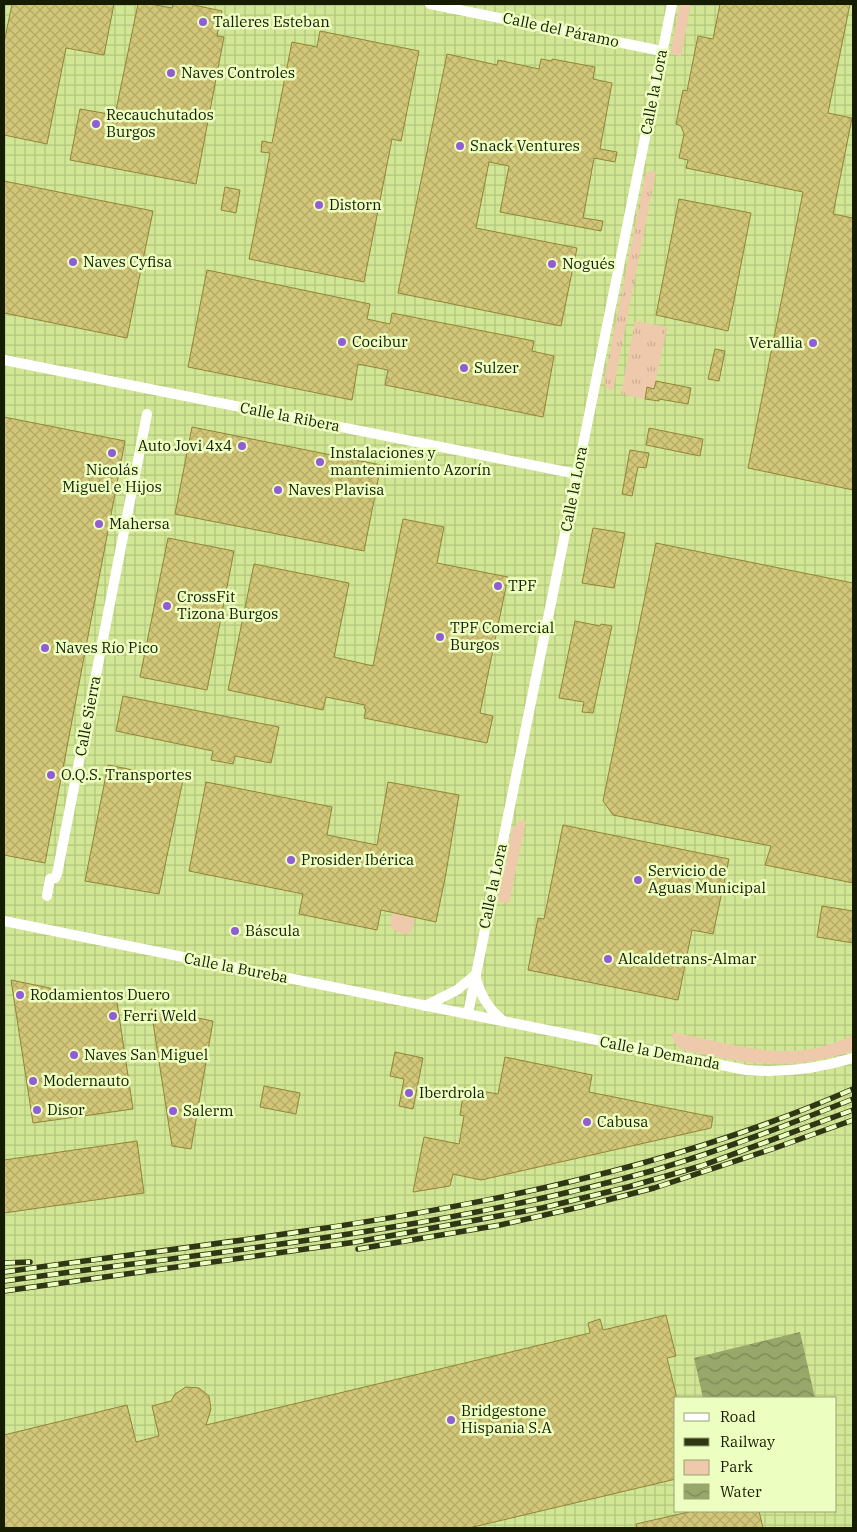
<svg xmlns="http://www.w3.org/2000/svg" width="857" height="1532" font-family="'IBM Plex Serif',serif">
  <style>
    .industrial { fill: url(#industrial-grid); fill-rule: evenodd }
    .grass { fill: url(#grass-tufts) }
    .green { fill: #efc9ab }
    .water { fill: url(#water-waves) }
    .building { fill: url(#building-cross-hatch); stroke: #918537 }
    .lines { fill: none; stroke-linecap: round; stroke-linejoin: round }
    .street { stroke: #fff; stroke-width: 10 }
    .rail-casing { stroke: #2e3614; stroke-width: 5.5 }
    .rail { stroke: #edfec1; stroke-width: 4; stroke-dasharray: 11; stroke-linecap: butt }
    .poi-dot { fill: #915dd6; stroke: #edfec1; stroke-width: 2 }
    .labels { text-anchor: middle; stroke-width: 5; stroke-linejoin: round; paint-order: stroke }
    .poi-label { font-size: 15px; fill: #161c00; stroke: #edfec1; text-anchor: start }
    .street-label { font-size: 15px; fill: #161c00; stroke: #edfec1 }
  </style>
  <defs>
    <pattern id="industrial-grid" width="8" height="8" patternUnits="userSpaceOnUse" patternTransform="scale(1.25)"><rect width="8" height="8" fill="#d1e795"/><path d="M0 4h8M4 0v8" fill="none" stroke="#b3c67f"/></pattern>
    <pattern id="grass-tufts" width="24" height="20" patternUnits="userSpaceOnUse" patternTransform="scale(1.25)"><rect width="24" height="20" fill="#efc9ab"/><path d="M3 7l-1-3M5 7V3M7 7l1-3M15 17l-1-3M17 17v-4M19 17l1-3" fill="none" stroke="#ccac91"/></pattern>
    <pattern id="water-waves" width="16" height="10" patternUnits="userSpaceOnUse" patternTransform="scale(1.25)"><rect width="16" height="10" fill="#98a86b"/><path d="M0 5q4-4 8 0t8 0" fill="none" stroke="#7b8856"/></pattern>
    <pattern id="building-cross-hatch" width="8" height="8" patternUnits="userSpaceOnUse" patternTransform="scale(1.25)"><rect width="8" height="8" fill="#d2c678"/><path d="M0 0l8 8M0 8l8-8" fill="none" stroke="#b4aa66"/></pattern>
  </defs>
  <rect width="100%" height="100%" fill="#def2a6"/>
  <path class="industrial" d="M4 4H853V1528H4ZM676 1398H836V1511H676Z"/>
  <g class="grass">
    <path d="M656 171 613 390C607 390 605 386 604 381L645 176 648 172Z"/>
    <polygon points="635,321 667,327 654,389 647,387 645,399 621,394"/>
  </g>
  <g class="green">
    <polygon points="680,4 691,4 681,56 670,54"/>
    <polygon points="521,821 526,821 509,903 497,901 512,829 518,822"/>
    <path d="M392 913 415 917 412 930 408 934C392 931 388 930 392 913Z"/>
    <path d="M672 1032C718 1041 770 1058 817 1048 829 1045 841 1040 853 1036V1051C788 1072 745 1064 680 1049L673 1041Z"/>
  </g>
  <polygon class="water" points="800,1332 815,1398 703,1398 694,1358"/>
  <g class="building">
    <polygon points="12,4 114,4 104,55 66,48 47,144 4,135 4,43"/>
    <polygon points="138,4 150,4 172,8 173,4 189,4 222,11 217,36 224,37 196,184 70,160 80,109 115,115"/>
    <polygon points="720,4 850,4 828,113 852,118 833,214 853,218 853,490 748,468 803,192 686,168 688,160 679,158 684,134 681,126 676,124 683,90 687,91 698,36 713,39"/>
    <polygon points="320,31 419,51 401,141 392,139 364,282 249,259 270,153 261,152 262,141 272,143 292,42 317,47"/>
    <polygon points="447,54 497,65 498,60 539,69 541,59 552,61 552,59 595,67 593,79 612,83 600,149 617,152 615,162 594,158 583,218 603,221 601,231 500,212 509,166 489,162 476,228 577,248 561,326 398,293"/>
    <polygon points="4,181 153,211 127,338 4,313"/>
    <polygon points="225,187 240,190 236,213 221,210"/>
    <polygon points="679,199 751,213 728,331 656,315"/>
    <polygon points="207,270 370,304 367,319 390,324 392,313 534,341 532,351 554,356 543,417 385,385 388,370 358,364 352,400 188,367"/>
    <polygon points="715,349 725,351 719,381 708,379"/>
    <polygon points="656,381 691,388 688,404 659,399 659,401 645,399 647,387 654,389"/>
    <polygon points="4,417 125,441 45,863 4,855"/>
    <polygon points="192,427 381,465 364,551 175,514"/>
    <polygon points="649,428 703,439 700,456 646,445"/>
    <polygon points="630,450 649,453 646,468 638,467 632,496 622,494"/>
    <polygon points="403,519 444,527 437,563 508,577 480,713 493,716 487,743 364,718 366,709 364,708 365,705 326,697 323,710 228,690 254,564 349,583 334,657 373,666"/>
    <polygon points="593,528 625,533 614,588 582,583"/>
    <polygon points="168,538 234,551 207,690 140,677"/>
    <polygon points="656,543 853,583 853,883 765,865 771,846 613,815 603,801"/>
    <polygon points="575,621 600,626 601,624 612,626 593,713 582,712 584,702 559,698"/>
    <polygon points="123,696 279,727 271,763 235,756 233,764 211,760 213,751 116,731"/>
    <polygon points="108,765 183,780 159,894 85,881"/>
    <polygon points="206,782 332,807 327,835 377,845 388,782 459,795 446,873 436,922 381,910 377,930 299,914 303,894 189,871"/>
    <polygon points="563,825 729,859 713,934 692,930 678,1000 528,970 538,918 544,919"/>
    <polygon points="822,906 853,911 853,943 817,937"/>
    <polygon points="11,980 117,1002 133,1109 33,1123"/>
    <polygon points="151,1009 213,1021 191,1149 172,1146"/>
    <polygon points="395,1052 423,1058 413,1109 399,1106 404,1079 390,1076"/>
    <polygon points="505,1057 592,1075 589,1092 713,1117 711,1128 481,1180 453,1174 450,1186 413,1192 424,1137 459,1144 464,1116 460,1115 464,1088 498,1094"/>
    <polygon points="264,1086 300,1093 296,1114 260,1107"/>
    <polygon points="137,1141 144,1193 4,1213 4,1160"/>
    <polygon points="666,1315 676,1356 667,1358 676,1394 676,1479 469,1528 4,1528 4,1435 127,1405 136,1442 159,1436 152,1406 171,1401 175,1394 186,1387 199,1388 209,1396 211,1409 206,1425 590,1333 588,1323 600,1319 603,1330"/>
    <polygon points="693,1511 759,1511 763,1528 637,1528 636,1524"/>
  </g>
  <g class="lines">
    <g class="street">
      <polyline points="430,4 662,51"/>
      <polyline points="4,360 577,474"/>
      <polyline points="47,896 50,879 55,878 57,874 147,414"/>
      <path d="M4 921 746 1070C783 1073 817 1069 853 1058"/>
      <path d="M476 978C481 996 488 1008 502 1020"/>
      <polyline points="425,1006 457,990 475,975"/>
      <polyline points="468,1014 672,4"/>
    </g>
    <g class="rail-casing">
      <g id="rail">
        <polyline points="358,1249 500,1225 580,1207 654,1188 775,1148 853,1120"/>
        <polyline points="4,1263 30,1262"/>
        <path d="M4 1272C291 1232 585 1207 853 1089"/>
        <path d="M4 1281C221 1251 443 1230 655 1170 723 1150 788 1125 853 1099"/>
        <polyline points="4,1291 356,1242 542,1208 628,1187 701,1166 853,1110"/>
      </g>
    </g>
    <use href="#rail" class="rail"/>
  </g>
  <g class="poi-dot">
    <circle cx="203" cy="22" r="5"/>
    <circle cx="171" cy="73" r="5"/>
    <circle cx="96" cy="124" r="5"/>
    <circle cx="460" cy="146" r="5"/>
    <circle cx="319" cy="205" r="5"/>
    <circle cx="73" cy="262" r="5"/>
    <circle cx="552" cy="264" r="5"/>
    <circle cx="342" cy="342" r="5"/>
    <circle cx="813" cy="343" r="5"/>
    <circle cx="464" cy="368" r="5"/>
    <circle cx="242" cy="446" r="5"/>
    <circle cx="112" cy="453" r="5"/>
    <circle cx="320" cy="462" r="5"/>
    <circle cx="278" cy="490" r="5"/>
    <circle cx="99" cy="524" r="5"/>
    <circle cx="498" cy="586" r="5"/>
    <circle cx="167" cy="606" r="5"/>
    <circle cx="440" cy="637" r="5"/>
    <circle cx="45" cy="648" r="5"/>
    <circle cx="51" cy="775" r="5"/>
    <circle cx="291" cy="860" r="5"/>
    <circle cx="638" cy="880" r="5"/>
    <circle cx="235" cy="931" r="5"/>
    <circle cx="608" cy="959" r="5"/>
    <circle cx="20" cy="995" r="5"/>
    <circle cx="113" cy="1016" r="5"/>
    <circle cx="74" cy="1055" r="5"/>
    <circle cx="33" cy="1081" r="5"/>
    <circle cx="409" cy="1093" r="5"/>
    <circle cx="37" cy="1110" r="5"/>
    <circle cx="173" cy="1111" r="5"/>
    <circle cx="587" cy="1122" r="5"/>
    <circle cx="451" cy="1420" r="5"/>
  </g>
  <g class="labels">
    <g class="poi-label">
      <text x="213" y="27">Talleres Esteban</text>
      <text x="181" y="78">Naves Controles</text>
      <text x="106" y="120">Recauchutados<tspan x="106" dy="17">Burgos</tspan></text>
      <text x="470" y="151">Snack Ventures</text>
      <text x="329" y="210">Distorn</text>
      <text x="83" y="267">Naves Cyfisa</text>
      <text x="562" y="269">Nogués</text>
      <text x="352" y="347">Cocibur</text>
      <text x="803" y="348" text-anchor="end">Verallia</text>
      <text x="474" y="373">Sulzer</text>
      <text x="232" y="451" text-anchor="end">Auto Jovi 4x4</text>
      <text x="330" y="458">Instalaciones y<tspan x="330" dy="17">mantenimiento Azorín</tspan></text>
      <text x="112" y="475" text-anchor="middle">Nicolás<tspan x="112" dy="17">Miguel e Hijos</tspan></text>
      <text x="288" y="495">Naves Plavisa</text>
      <text x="109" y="529">Mahersa</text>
      <text x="508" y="591">TPF</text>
      <text x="177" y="602">CrossFit<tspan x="177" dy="17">Tizona Burgos</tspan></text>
      <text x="450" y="633">TPF Comercial<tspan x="450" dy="17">Burgos</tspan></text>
      <text x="55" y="653">Naves Río Pico</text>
      <text x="61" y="780">O.Q.S. Transportes</text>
      <text x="301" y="865">Prosider Ibérica</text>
      <text x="648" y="876">Servicio de<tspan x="648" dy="17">Aguas Municipal</tspan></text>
      <text x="245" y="936">Báscula</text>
      <text x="618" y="964">Alcaldetrans-Almar</text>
      <text x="30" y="1000">Rodamientos Duero</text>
      <text x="123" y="1021">Ferri Weld</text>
      <text x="84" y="1060">Naves San Miguel</text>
      <text x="43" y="1086">Modernauto</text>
      <text x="419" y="1098">Iberdrola</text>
      <text x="47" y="1115">Disor</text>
      <text x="183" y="1116">Salerm</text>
      <text x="597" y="1127">Cabusa</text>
      <text x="461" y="1416">Bridgestone<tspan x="461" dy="17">Hispania S.A</tspan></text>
    </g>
    <g class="street-label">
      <text transform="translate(561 30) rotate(12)" y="5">Calle del Páramo</text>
      <text transform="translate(654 92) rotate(-79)" y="5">Calle la Lora</text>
      <text transform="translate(290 417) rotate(11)" y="5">Calle la Ribera</text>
      <text transform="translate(574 489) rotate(-79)" y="5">Calle la Lora</text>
      <text transform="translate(88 716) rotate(-79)" y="5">Calle Sierra</text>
      <text transform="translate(493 886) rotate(-78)" y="5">Calle la Lora</text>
      <text transform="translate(236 968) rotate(11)" y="5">Calle la Bureba</text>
      <text transform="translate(660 1053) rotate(11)" y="5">Calle la Demanda</text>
    </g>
  </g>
  <rect width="857" height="1532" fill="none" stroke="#161c00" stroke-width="10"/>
  <rect x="674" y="1397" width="162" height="115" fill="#edfec1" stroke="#97a474"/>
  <rect x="684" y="1413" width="25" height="8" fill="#ffffff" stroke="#97a474"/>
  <text x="720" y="1422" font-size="15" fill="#161c00">Road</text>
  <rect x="684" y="1438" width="25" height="8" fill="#2e3614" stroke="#97a474"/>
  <text x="720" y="1447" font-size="15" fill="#161c00">Railway</text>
  <rect x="684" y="1460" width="25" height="15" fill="#efc9ab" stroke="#97a474"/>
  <text x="720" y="1472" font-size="15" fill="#161c00">Park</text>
  <rect x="684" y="1484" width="25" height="15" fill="url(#water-waves)" stroke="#97a474"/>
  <text x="720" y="1497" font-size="15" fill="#161c00">Water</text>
</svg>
